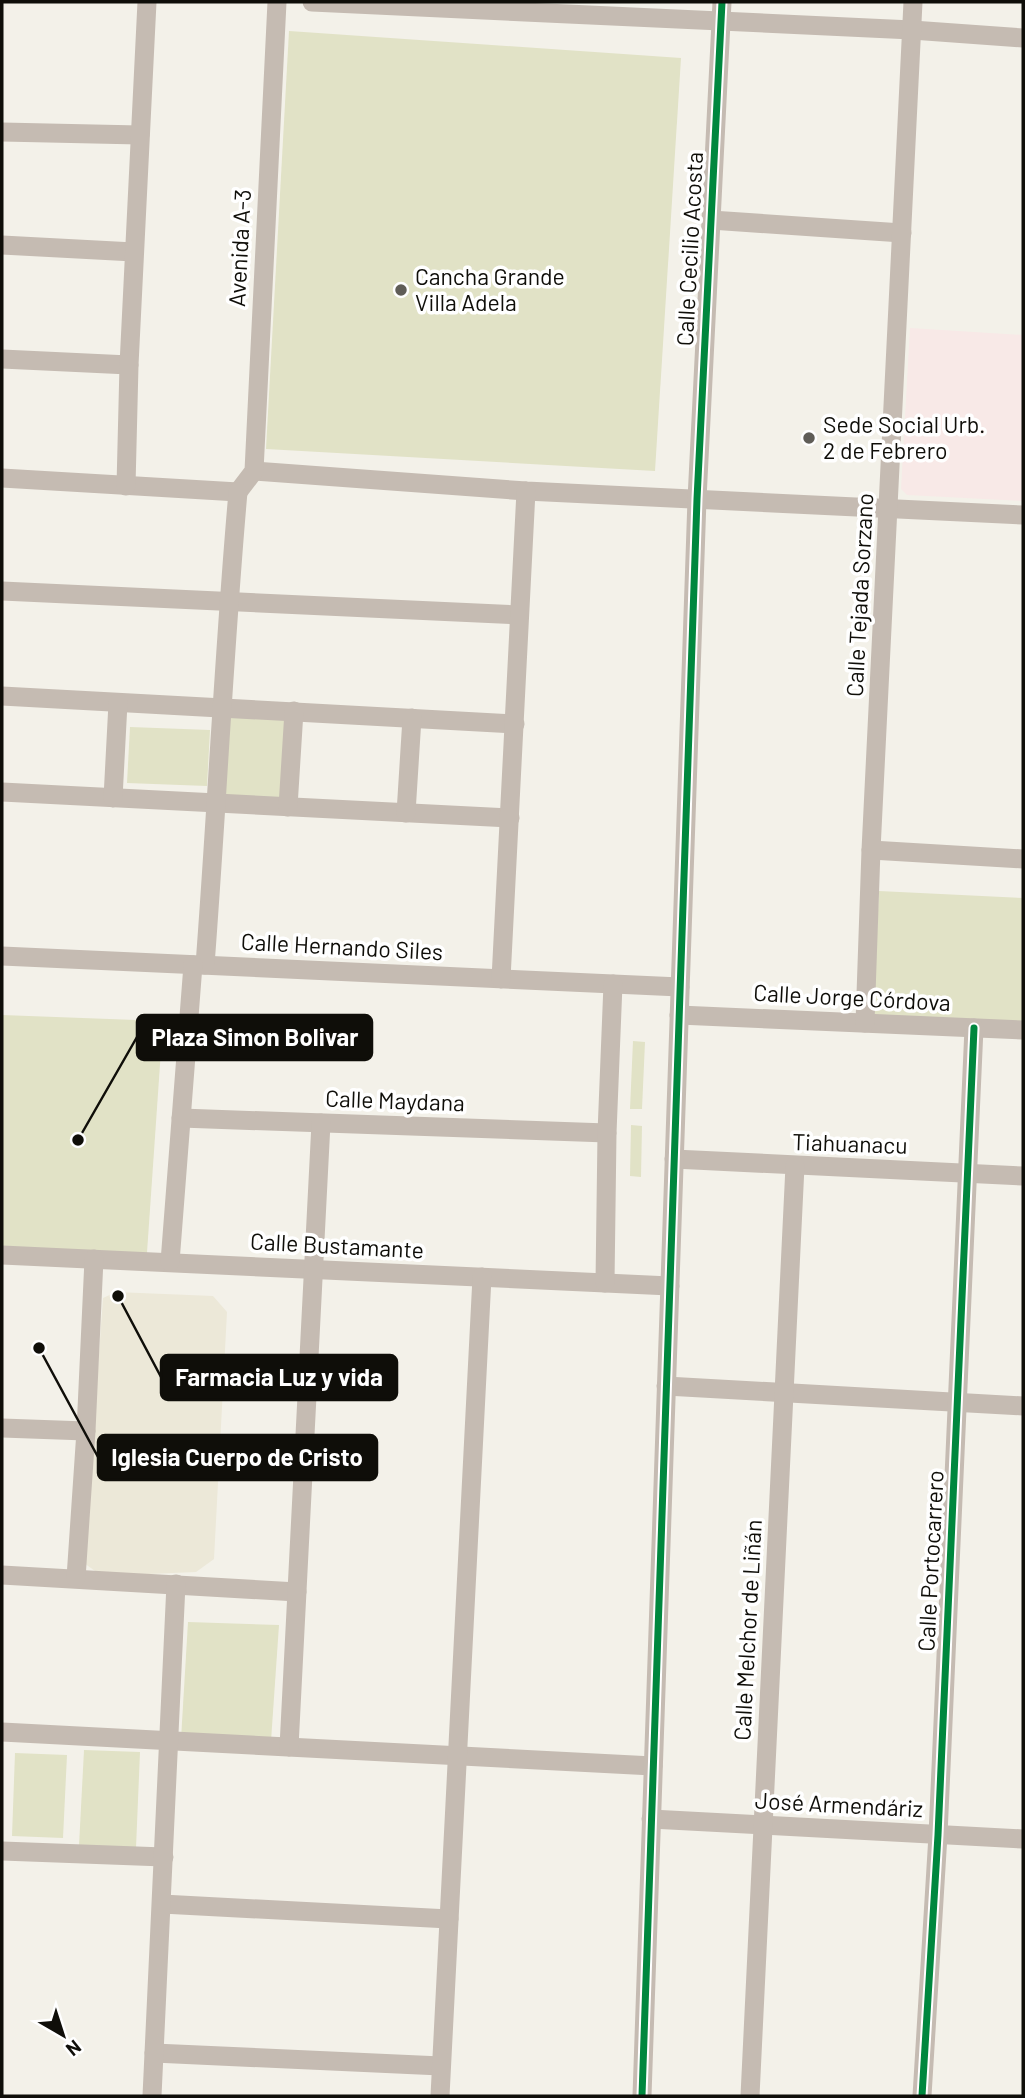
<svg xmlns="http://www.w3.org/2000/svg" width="1025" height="2098" font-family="Barlow,sans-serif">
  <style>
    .built { fill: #ece8d8 }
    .education { fill: #f8e9e7 }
    .green { fill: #e1e2c6 }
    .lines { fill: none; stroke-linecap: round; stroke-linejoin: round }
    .minor { stroke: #c5bbb2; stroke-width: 19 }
    .cycleway-casing { stroke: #fff; stroke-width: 11 }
    .cycleway { stroke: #00873e; stroke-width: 7 }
    .poi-dot { fill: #5f5d57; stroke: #fff; stroke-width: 2.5 }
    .labels { text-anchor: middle; stroke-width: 7; stroke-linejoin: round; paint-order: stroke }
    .street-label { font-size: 23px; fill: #0f0e09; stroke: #fff }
    .poi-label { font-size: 23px; fill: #0f0e09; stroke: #fff; text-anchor: start }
    .leader { fill: none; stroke: #0f0e09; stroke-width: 2.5 }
    .callout-dot { fill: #0f0e09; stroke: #fff; stroke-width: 2.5 }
    .callout { fill: #0f0e09; stroke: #0f0e09; stroke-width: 2.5 }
    .callout-label { font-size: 24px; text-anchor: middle; font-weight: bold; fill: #fff }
  </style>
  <rect width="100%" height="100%" fill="#f3f1e9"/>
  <polygon class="built" points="116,1292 213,1296 227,1312 214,1559 196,1572 102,1576 84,1563 103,1298"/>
  <polygon class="education" points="910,328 1023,335 1023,501 907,495 901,489"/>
  <g class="green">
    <polygon points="289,31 681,58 655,471 266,449"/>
    <polygon points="227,712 290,716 285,802 221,799"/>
    <polygon points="130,727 210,730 207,786 127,783"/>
    <polygon points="879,891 1023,898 1023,1038 872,1031"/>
    <polygon points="2,1015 163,1021 146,1267 2,1258"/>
    <polygon points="633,1041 645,1042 642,1109 630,1109"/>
    <polygon points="631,1125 642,1126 641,1177 630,1176"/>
    <polygon points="188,1622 279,1625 271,1741 181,1739"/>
    <polygon points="84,1750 140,1752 136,1848 79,1846"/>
    <polygon points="15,1753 67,1755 63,1838 12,1836"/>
  </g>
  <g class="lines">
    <g class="minor">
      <polyline points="312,2 912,30 1023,38"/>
      <polyline points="2,132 140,135"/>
      <polyline points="711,220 902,233"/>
      <polyline points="2,245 134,252"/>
      <polyline points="2,359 129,365"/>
      <polyline points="254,471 526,491 1023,515"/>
      <polyline points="2,478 238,492"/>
      <polyline points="126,486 129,365 147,2"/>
      <polyline points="238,492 254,471 277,2"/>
      <polyline points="2,591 519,615"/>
      <polyline points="2,696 515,724"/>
      <polyline points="2,792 510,818"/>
      <polyline points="113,798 118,703"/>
      <polyline points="288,807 294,711"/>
      <polyline points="406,813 412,718"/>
      <polyline points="871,850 1023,859"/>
      <polyline points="2,956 680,987"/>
      <path d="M205 965C217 808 224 649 238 492"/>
      <polyline points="501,979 526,491"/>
      <polyline points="679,1015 1023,1030"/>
      <polyline points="865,1023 871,850 913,2"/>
      <polyline points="181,1118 607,1133"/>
      <polyline points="674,1159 1023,1176"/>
      <polyline points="2,1255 670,1286"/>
      <polyline points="170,1262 193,965"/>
      <polyline points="605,1283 607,1133 613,984"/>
      <polyline points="666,1386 1023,1406"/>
      <polyline points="2,1428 86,1431"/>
      <polyline points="2,1575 297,1592"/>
      <polyline points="76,1578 86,1431 94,1259"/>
      <polyline points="2,1732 653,1766"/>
      <polyline points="289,1747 321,1123"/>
      <polyline points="651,1819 1023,1839"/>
      <polyline points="2,1851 164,1857"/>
      <polyline points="162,1904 449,1919"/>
      <polyline points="154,2053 441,2066"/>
      <polyline points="152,2096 176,1584"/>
      <polyline points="440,2096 482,1277"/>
      <polyline points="642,2096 697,499 722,2"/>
      <polyline points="750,2096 795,1166"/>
      <polyline points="922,2096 938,1835 974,1028"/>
    </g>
    <g class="cycleway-casing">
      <g id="cycleway">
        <polyline points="642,2096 697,499 722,2"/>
        <polyline points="922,2096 938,1835 974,1028"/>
      </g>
    </g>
    <use href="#cycleway" class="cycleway"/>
  </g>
  <g class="poi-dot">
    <circle cx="401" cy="290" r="7"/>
    <circle cx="809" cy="438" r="7"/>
  </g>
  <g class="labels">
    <g class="street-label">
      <text transform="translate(240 248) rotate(-87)" y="8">Avenida A-3</text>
      <text transform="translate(690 249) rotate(-87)" y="8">Calle Cecilio Acosta</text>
      <text transform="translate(860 595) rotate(-87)" y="8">Calle Tejada Sorzano</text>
      <text transform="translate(342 947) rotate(3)" y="8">Calle Hernando Siles</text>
      <text transform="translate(852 998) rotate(3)" y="8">Calle Jorge Córdova</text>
      <text transform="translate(395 1101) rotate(2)" y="8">Calle Maydana</text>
      <text transform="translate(850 1144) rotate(2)" y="8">Tiahuanacu</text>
      <text transform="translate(337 1246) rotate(3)" y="8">Calle Bustamante</text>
      <text transform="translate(931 1561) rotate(-87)" y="8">Calle Portocarrero</text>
      <text transform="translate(748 1630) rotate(-87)" y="8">Calle Melchor de Liñán</text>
      <text transform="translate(839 1805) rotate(3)" y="8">José Armendáriz</text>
    </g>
    <g class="poi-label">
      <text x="415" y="285">Cancha Grande<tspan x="415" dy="26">Villa Adela</tspan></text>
      <text x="823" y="433">Sede Social Urb.<tspan x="823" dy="26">2 de Febrero</tspan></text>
    </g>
  </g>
  <path class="leader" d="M78 1140L137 1037M118 1296L161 1377M39 1348L98 1457"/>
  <g class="callout-dot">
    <circle cx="78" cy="1140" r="7"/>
    <circle cx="118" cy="1296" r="7"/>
    <circle cx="39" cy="1348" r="7"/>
  </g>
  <g class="callout">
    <rect x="137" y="1015" width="235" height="45" rx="7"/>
    <rect x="161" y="1355" width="236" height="45" rx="7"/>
    <rect x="98" y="1435" width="279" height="45" rx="7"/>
  </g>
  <g class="callout-label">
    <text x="255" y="1046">Plaza Simon Bolivar</text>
    <text x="279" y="1386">Farmacia Luz y vida</text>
    <text x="237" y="1466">Iglesia Cuerpo de Cristo</text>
  </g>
  <rect width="1025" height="2098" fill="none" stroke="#0f0e09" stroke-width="7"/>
  <g transform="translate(63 2035) rotate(141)" stroke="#ffffff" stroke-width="5" paint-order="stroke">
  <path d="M0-5L12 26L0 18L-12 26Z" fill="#0f0e09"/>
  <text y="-10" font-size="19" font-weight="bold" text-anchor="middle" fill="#0f0e09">N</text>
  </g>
</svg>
